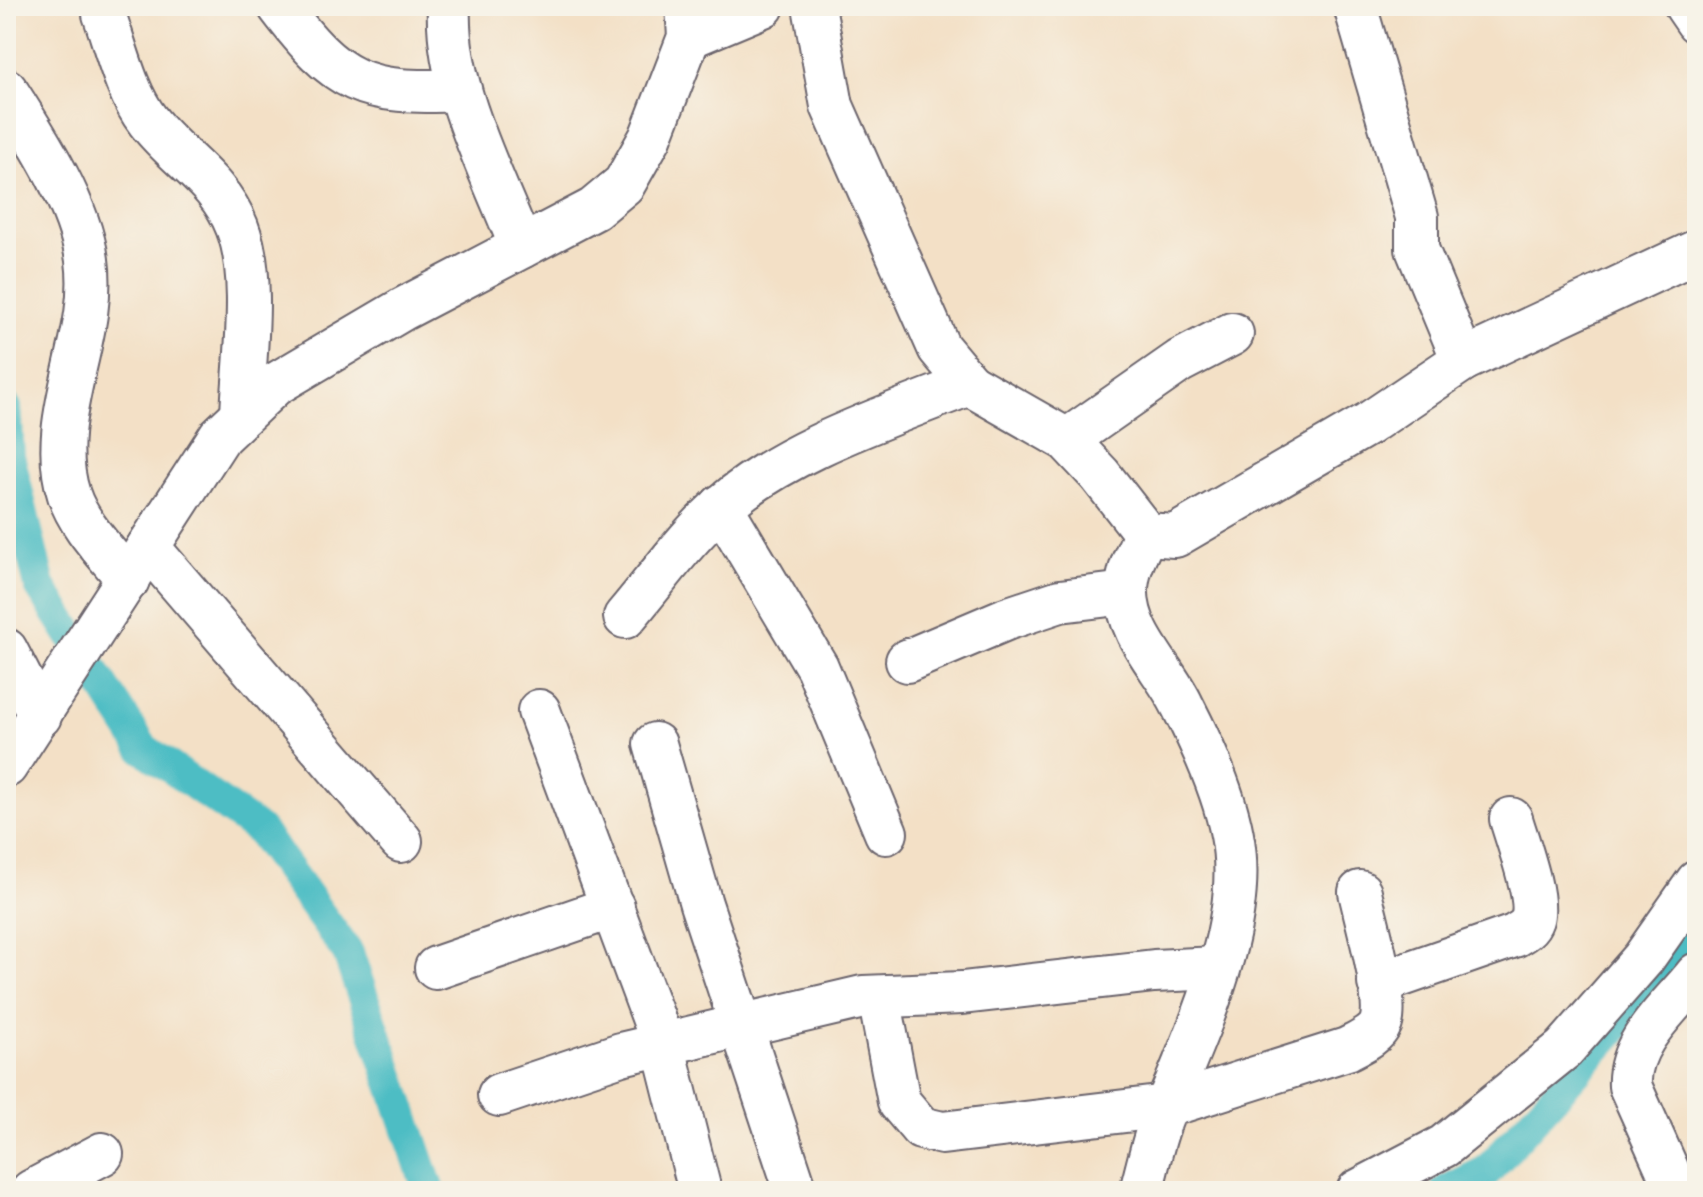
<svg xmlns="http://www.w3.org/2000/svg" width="1703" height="1197" font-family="'Libre Bodoni',serif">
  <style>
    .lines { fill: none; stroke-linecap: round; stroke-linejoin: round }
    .canal { stroke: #4ebdc4; stroke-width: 32 }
    .minor-casing { stroke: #6b646c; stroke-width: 46 }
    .minor { stroke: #fff; stroke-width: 42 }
  </style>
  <rect width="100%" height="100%" fill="#f7f3e8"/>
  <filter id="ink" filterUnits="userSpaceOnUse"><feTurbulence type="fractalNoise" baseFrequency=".0125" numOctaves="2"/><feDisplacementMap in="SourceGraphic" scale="16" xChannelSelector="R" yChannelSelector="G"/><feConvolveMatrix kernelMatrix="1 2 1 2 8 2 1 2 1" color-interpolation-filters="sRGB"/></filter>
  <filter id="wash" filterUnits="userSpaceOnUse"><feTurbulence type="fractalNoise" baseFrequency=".006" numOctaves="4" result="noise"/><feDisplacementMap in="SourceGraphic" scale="32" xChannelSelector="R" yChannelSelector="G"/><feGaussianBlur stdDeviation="1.8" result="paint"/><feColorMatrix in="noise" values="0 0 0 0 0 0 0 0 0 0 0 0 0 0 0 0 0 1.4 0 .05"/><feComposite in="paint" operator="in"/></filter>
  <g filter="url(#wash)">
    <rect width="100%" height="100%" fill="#f3e0c6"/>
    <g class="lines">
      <g class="canal">
        <polyline points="6,408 9,456 40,586 143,748 260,831 348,953 429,1191"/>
        <polyline points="1446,1191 1487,1171 1697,936"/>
      </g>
    </g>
  </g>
  <g filter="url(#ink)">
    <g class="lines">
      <g class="minor-casing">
        <g id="minor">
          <path d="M279 6C338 84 363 95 460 90"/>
          <path d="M449 6C445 87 492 172 521 247"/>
          <polyline points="814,6 832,106 939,348 969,384"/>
          <polyline points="1355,6 1417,217 1417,249 1463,360 1697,251"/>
          <polyline points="1686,6 1697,22"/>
          <path d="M104 14C116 47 126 93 148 121 177 159 219 180 237 227 257 278 244 360 242 415"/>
          <polyline points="689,37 763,6"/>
          <path d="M6 90C36 137 80 205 87 260 98 337 44 418 69 495 79 526 108 554 128 580"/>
          <polyline points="1067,440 1180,361 1232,334"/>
          <polyline points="721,506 817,667 886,833"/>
          <polyline points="148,547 401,841"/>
          <path d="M625 617C655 582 687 536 722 506 787 449 889 416 969 384L1067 440 1100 475 1146 534 1175 536 1368 424 1463 360"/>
          <polyline points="6,650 40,716"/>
          <polyline points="907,661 1006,619 1060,601 1126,593"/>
          <polyline points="539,711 663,1044 700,1191"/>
          <polyline points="655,744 701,904 796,1191"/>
          <polyline points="6,766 220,436 274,385 403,309 594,209 624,184 650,138 689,37 687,6"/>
          <polyline points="436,968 613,907"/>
          <path d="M1379 983 1514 936C1521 932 1529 928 1532 919 1539 898 1517 840 1511 819"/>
          <path d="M879 997 899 1102 921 1128 942 1133 1167 1106 1347 1049C1358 1043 1376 1036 1381 1023 1389 998 1366 920 1360 892"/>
          <polyline points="499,1095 621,1054 863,997 962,993 1154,971 1218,968"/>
          <polyline points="32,1191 102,1154"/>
          <path d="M1141 1191C1148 1166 1153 1139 1163 1115 1195 1034 1250 925 1232 835 1224 792 1202 744 1182 705 1165 669 1126 634 1127 591 1127 570 1137 552 1146 534"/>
          <polyline points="1358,1191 1444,1146 1564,1049 1643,959 1697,882"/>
          <path d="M1677 1191 1630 1086C1627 1042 1671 1007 1697 974"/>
        </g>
      </g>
      <use href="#minor" class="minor"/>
    </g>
  </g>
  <rect width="1703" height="1197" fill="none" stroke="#f7f3e8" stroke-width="32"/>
</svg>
